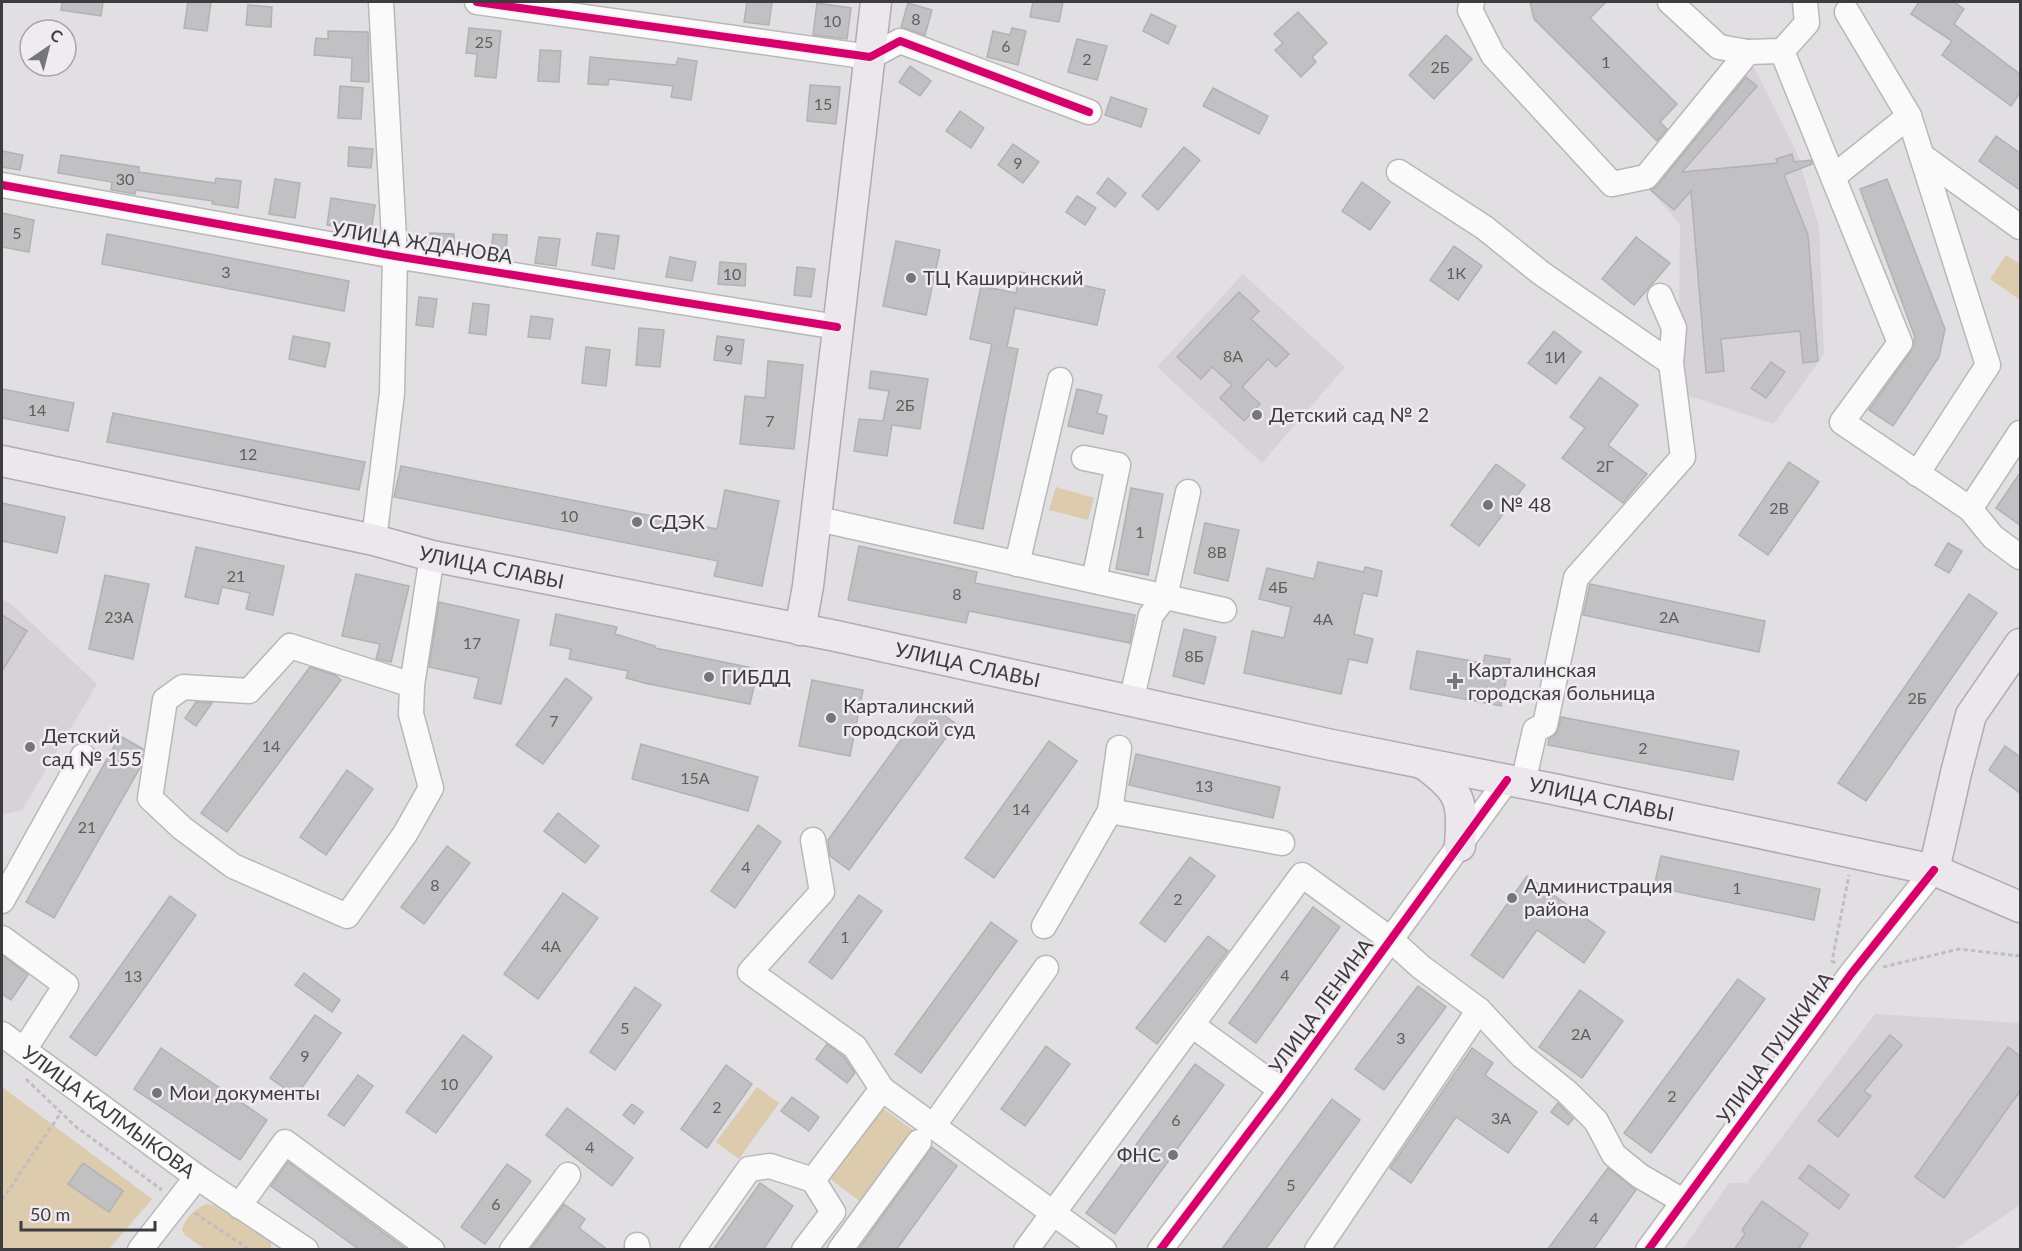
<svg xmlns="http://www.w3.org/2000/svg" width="2022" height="1251" font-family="Lato,sans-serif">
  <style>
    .built { fill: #d7d1d8 }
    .green { fill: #dccbad }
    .building { fill: #c1c0c2; stroke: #b2b1b3; stroke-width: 1.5 }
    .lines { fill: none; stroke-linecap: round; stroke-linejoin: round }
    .minor-casing { stroke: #b8b7b9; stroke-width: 27 }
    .major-casing { stroke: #b2a9b4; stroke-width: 33 }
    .path { stroke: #c0bec0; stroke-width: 3; stroke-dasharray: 4.5 3; stroke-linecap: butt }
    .minor { stroke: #fafafb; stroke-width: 24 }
    .major { stroke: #ebe7ec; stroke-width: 30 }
    .cycleway-casing { stroke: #efebf0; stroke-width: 11 }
    .cycleway { stroke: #d6006c; stroke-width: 8 }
    .poi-dot { fill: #767577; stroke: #efebf0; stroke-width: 2 }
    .labels { text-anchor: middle; stroke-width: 5; stroke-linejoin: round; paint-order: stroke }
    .number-label { font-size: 16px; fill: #5e5d5f }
    .street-label { font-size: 20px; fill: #3d3c3e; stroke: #efebf0 }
    .poi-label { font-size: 20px; fill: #3d3c3e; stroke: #efebf0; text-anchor: start }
  </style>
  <rect width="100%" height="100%" fill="#e1dfe2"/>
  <g class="built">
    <polygon points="1751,61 1797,153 1819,227 1824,354 1774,424 1687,395 1679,337 1680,224 1646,186"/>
    <polygon points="1243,274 1345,367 1262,463 1157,367"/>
    <polygon points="2,599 11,604 97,684 22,810 2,815"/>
    <polygon points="1875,1014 2020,1023 2020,1205 1955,1249 1682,1250 1729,1183 1747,1183"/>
  </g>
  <g class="green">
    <polygon points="2006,255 2020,264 2020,300 1990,279"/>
    <polygon points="1056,487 1094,498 1088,520 1049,510"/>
    <polygon points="2,1087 152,1199 109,1249 2,1249"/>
    <polygon points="757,1087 779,1103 739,1159 716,1142"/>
    <polygon points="877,1104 918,1134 865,1205 825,1175"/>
    <path d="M207 1204 214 1205 271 1242V1249H204L184 1234 182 1230C184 1219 196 1207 207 1204Z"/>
  </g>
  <g class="building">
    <polygon points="62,2 103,2 101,16 61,10"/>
    <polygon points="188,2 211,2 207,31 184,28"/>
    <polygon points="747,2 772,2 769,25 744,22"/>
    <polygon points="1033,2 1063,2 1059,22 1030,17"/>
    <polygon points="1530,2 1606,2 1590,18 1677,104 1660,122 1667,129 1657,141 1534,19"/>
    <polygon points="1919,2 1954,2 1964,9 1954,24 2020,74 2020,93 2011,106 1942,55 1952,41 1911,14"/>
    <polygon points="817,3 851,8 847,39 813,35"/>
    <polygon points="908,3 932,10 925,35 901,27"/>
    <polygon points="248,5 272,7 271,27 246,25"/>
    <polygon points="1298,12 1327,43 1312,57 1316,62 1301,77 1275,50 1283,43 1274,34"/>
    <polygon points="1151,14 1176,26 1168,44 1143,31"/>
    <polygon points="469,28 501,31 496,78 475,76 477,54 466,53"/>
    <polygon points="1012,28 1026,31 1018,65 987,57 993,31 1010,35"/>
    <polygon points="328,31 368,32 369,82 351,81 352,58 314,55 316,38 328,39"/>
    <polygon points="1446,35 1472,59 1434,99 1409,75"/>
    <polygon points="1077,39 1107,46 1097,80 1068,72"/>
    <polygon points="540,50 561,51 559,82 538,81"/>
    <polygon points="590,57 676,65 678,58 697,61 691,100 671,97 673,86 609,79 608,85 588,84"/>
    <polygon points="910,66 931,81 920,96 899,82"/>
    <polygon points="1746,77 1757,86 1682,172 1778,163 1776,159 1792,154 1794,162 1811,160 1812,164 1784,175 1808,235 1818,361 1803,363 1800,331 1721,339 1724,371 1706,373 1691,191 1674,210 1651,190 1657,186"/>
    <polygon points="810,85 840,87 836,124 807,121"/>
    <polygon points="340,86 363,88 361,119 338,118"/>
    <polygon points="1213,88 1268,116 1259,134 1203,106"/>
    <polygon points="1111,97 1147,109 1141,127 1105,115"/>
    <polygon points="960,111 984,128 971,148 946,131"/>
    <polygon points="1996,136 2020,153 2020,190 1979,161"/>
    <polygon points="1013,144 1039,162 1023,183 998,165"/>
    <polygon points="349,147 373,149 371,168 348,166"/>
    <polygon points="1184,147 1200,160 1158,210 1142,196"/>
    <polygon points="2,151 23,155 20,170 2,167"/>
    <polygon points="61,155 139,167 139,172 215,183 216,178 241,181 238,208 212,204 213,201 136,190 135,194 111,190 112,182 58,173"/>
    <polygon points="1108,178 1126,193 1115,207 1097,193"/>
    <polygon points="275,179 300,183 295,218 269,214"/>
    <polygon points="1887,179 1945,329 1939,357 1893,426 1869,410 1911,351 1915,337 1860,189"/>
    <polygon points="1362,182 1390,202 1370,230 1342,211"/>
    <polygon points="1077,196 1096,208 1085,225 1066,212"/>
    <polygon points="331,198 375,205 371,232 327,225"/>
    <polygon points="2,213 34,220 29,252 2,247"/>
    <polygon points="430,233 454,234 454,250 429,247"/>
    <polygon points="597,233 619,236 614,269 592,265"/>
    <polygon points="107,234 349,281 344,311 102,264"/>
    <polygon points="493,234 507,235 506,255 491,254"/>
    <polygon points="539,237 560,239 556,266 535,263"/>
    <polygon points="1636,237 1670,263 1634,305 1602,279"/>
    <polygon points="896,241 940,250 926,315 883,306"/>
    <polygon points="1454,246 1482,266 1458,300 1430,280"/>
    <polygon points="670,257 696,262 692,281 666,277"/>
    <polygon points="720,262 746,264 745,286 718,284"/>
    <polygon points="797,267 815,269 811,297 794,295"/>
    <polygon points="1020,272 1105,290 1097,325 1015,308 1007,347 1018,349 983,529 954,523 992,344 970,339 981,286 1016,293"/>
    <polygon points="1239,292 1259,311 1251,319 1289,354 1276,367 1268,359 1242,387 1260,404 1244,421 1220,398 1232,385 1212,367 1201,379 1177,357"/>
    <polygon points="419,297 437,299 433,327 416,325"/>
    <polygon points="473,303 489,305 486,335 469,333"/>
    <polygon points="531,316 553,319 550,339 528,337"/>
    <polygon points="639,328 664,330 660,367 636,365"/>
    <polygon points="1554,331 1581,352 1556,384 1528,363"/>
    <polygon points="293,336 330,343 325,367 289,359"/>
    <polygon points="717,336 744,340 741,364 714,360"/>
    <polygon points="586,347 610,350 606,386 582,383"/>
    <polygon points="768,361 803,365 794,449 740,444 745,396 765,398"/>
    <polygon points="1771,362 1785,372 1766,398 1751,388"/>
    <polygon points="871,371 928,379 920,429 892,425 887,456 854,451 859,419 883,421 889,391 869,388"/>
    <polygon points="1600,377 1638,405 1608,445 1647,474 1623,503 1562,458 1585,428 1570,417"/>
    <polygon points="2,389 74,403 68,431 2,418"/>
    <polygon points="1077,389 1102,395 1097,413 1107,416 1103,434 1068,426"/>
    <polygon points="113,413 365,462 359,490 107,442"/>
    <polygon points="1789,462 1819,482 1768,555 1739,535"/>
    <polygon points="1496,464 1525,485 1479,546 1451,525"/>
    <polygon points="401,466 717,529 725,490 779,501 762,586 714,576 718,561 394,497"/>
    <polygon points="2020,473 2020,525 1996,508"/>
    <polygon points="1131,488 1163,494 1148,575 1116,569"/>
    <polygon points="2,503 65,517 57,553 2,541"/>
    <polygon points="1205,523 1239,530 1228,581 1194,573"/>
    <polygon points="1948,543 1962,551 1949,573 1935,565"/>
    <polygon points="859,546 977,572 975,583 1135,615 1130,643 969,611 966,623 848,600"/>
    <polygon points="196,547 284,566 273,615 246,609 250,593 222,587 218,604 185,597"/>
    <polygon points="1318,562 1364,572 1365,567 1382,571 1377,596 1363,593 1354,634 1373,639 1367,663 1349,659 1341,694 1244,673 1252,631 1284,638 1291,607 1259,599 1267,568 1314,579"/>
    <polygon points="356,574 409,586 391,662 376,659 380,644 342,636"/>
    <polygon points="105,575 149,584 133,659 89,649"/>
    <polygon points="1590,584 1765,621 1759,652 1583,615"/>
    <polygon points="1969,594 1997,613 1866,801 1838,783"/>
    <polygon points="439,602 519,620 501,704 474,698 479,678 429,667"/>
    <polygon points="556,614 617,627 615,634 655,646 655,648 758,669 750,704 644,683 626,678 628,671 569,659 571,649 550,645"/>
    <polygon points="2,615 27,631 2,671"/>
    <polygon points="1184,629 1216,637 1204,684 1173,676"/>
    <polygon points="1417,651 1483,663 1485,655 1510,659 1501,706 1410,689"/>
    <polygon points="310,667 335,675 341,680 227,832 201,813"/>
    <polygon points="566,678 592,698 543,764 516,745"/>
    <polygon points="812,680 863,690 850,756 799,746"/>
    <polygon points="196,702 212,703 196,726 185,718"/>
    <polygon points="928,703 956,724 849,870 830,856 828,840"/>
    <polygon points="1561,717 1739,751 1733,780 1548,745 1549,739 1557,733"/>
    <polygon points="120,736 143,749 141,766 54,918 26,902"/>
    <polygon points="1049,741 1077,761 994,878 965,858"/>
    <polygon points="641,744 758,777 748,811 632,779"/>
    <polygon points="2005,746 2020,757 2020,793 1989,770"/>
    <polygon points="1136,754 1280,787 1273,818 1129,785"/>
    <polygon points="347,770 373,789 326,855 300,837"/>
    <polygon points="558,813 599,846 585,863 544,831"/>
    <polygon points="758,825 781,842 735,908 711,891"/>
    <polygon points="447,846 470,863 424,924 401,907"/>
    <polygon points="1661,856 1820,889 1814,920 1654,887"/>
    <polygon points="1190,857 1215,876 1165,942 1140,923"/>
    <polygon points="1527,876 1605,932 1584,963 1537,930 1503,978 1471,955"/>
    <polygon points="563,893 598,918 538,999 504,974"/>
    <polygon points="859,895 882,911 832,979 809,962"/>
    <polygon points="170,896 196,915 96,1056 70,1037"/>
    <polygon points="1313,907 1340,927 1256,1043 1229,1023"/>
    <polygon points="991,922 1017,941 921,1073 895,1054"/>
    <polygon points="1208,936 1228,951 1157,1044 1136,1028"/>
    <polygon points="2,955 28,975 11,1000 2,994"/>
    <polygon points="304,973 340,1000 332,1012 295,985"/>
    <polygon points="1738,979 1765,999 1651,1153 1624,1133"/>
    <polygon points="1418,986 1446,1007 1384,1090 1355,1069"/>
    <polygon points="635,987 661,1005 615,1070 590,1052"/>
    <polygon points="1580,990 1623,1021 1582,1078 1539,1047"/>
    <polygon points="315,1015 341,1033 296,1096 270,1078"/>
    <polygon points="463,1035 492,1057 436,1133 406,1112"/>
    <polygon points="1890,1035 1902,1045 1864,1091 1871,1096 1838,1137 1818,1121"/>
    <polygon points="827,1044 844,1057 855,1073 847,1083 816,1059"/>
    <polygon points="1046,1046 1070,1064 1025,1126 1001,1109"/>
    <polygon points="2008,1047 2020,1056 2020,1091 1944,1198 1915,1177"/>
    <polygon points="161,1048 267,1120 240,1160 134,1089"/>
    <polygon points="1472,1048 1493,1063 1485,1075 1537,1112 1508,1153 1456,1117 1411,1183 1390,1168"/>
    <polygon points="1195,1064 1224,1085 1115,1234 1086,1213"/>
    <polygon points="726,1065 752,1084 707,1148 681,1129"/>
    <polygon points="358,1075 373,1086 344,1126 328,1115"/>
    <polygon points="792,1097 819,1117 809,1131 781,1111"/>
    <polygon points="1332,1099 1360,1120 1265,1250 1221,1250"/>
    <polygon points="1558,1103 1573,1119 1568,1125 1551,1112"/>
    <polygon points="632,1104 643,1112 634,1124 623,1115"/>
    <polygon points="567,1108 633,1158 612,1186 546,1135"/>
    <polygon points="932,1147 957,1166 896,1250 858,1250"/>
    <polygon points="288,1162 407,1250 360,1250 271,1186"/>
    <polygon points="83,1163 123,1191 109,1212 68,1184"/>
    <polygon points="507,1164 531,1181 485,1244 461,1227"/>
    <polygon points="1809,1165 1849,1195 1839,1209 1799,1178"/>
    <polygon points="1608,1168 1636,1190 1593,1250 1547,1250"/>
    <polygon points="760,1183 793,1206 763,1250 713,1250"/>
    <polygon points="1762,1201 1808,1234 1798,1250 1734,1250 1745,1234 1742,1230"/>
    <polygon points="564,1204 585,1219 579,1228 608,1250 530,1250"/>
  </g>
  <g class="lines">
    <g class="minor-casing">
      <g id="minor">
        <polyline points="477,2 870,57 900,41 1089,112"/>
        <polyline points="1472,2 1470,10 1493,55 1612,184 1646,177 1748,52"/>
        <polyline points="1670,2 1719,47 1748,52 1782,51 1807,23 1805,2"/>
        <polyline points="1847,12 1909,116"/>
        <polyline points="1782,51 1900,343 1842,422 1970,509 1993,537 2020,557"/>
        <polyline points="1922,156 2020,227"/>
        <polyline points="1399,172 1485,228 1541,273 1671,363"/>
        <polyline points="1833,177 1909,116 1988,365 1917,474"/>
        <polyline points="2,185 395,256 837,327"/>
        <polyline points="1084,458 1118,465 1094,580"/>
        <polyline points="1970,509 2020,433"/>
        <polyline points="814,518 1224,610"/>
        <polyline points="374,540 392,393 395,256 381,2"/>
        <polyline points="1017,564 1060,380"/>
        <polyline points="412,685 290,646 249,691 183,687 165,700 150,798 182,828 233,866 347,916 405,834 431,788 411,714 412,685 432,556"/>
        <polyline points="1131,702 1151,615 1165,597 1188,492"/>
        <polyline points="1523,783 1535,730 1545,725 1576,578 1683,457 1671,363 1674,328 1660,296"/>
        <polyline points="1110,811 1282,843"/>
        <polyline points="813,840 822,892 750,972 855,1047 882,1089"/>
        <polyline points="2,901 83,756"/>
        <polyline points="1044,926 1110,811 1119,748"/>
        <polyline points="2,938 66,985 24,1050"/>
        <polyline points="1192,1025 1281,1090"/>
        <path id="s1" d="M2 1034 197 1177 306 1250"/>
        <polyline points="934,1125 1046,968"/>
        <polyline points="239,1206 285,1142 432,1250"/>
        <polyline points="637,1245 638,1250"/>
        <polyline points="140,1250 197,1177"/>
        <polyline points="512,1250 568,1175"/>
        <polyline points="692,1250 749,1169 770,1166 813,1180"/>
        <polyline points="804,1250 833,1212 813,1180 882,1089 1104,1250"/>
        <polyline points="840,1250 919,1142"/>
        <polyline points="1026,1250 1302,875 1390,939 1421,967 1479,1010 1522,1056 1567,1092 1596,1121 1614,1155 1640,1176 1683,1201"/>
        <polyline points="1160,1250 1281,1090 1507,780"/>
        <polyline points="1317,1250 1479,1010"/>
        <polyline points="1648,1250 1851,974 1934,870"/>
      </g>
    </g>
    <g class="major-casing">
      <g id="major">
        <path id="s2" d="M2 461 374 540 432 556 836 636 1327 744 1553 789 1934 870 2020 907"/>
        <polyline points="800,630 808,586 876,2"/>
        <path d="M1425 765C1462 792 1463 802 1460 846"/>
        <polyline points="1934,870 1956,773 1971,715 2020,644"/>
      </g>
    </g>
    <g class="path">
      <polyline points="1835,963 1832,961 1849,875"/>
      <polyline points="1883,967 1959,949 2020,956"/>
      <polyline points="26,1079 75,1126 162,1190"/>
      <polyline points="2,1200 60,1114"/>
      <polyline points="195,1213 250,1250"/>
    </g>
    <use href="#minor" class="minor"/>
    <use href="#major" class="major"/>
    <g class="cycleway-casing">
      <g id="cycleway">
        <polyline points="477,2 870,57 900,41 1089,112"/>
        <polyline points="2,185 395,256 837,327"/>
        <polyline points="1160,1250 1281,1090 1507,780"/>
        <polyline points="1648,1250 1851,974 1934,870"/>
      </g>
    </g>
    <use href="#cycleway" class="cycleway"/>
  </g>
  <g class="poi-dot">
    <circle cx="911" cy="278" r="6"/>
    <circle cx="1257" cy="415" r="6"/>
    <circle cx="1488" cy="505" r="6"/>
    <circle cx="637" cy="522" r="6"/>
    <circle cx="709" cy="677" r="6"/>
    <path d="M1452 672h6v6h6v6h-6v6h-6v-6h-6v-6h6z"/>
    <circle cx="831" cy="718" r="6"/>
    <circle cx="30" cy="747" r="6"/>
    <circle cx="1512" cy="898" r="6"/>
    <circle cx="157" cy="1093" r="6"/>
    <circle cx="1173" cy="1155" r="6"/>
  </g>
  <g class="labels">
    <g class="number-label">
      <text x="916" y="25">8</text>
      <text x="832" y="27">10</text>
      <text x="484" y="48">25</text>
      <text x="1006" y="52">6</text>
      <text x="1087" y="65">2</text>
      <text x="1606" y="68">1</text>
      <text x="1440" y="73">2Б</text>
      <text x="823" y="110">15</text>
      <text x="1018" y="169">9</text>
      <text x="125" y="185">30</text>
      <text x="17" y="239">5</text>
      <text x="226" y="278">3</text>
      <text x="1456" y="279">1К</text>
      <text x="732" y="280">10</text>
      <text x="729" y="356">9</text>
      <text x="1233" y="362">8А</text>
      <text x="1555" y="363">1И</text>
      <text x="905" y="411">2Б</text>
      <text x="37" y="416">14</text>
      <text x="770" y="427">7</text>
      <text x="248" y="460">12</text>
      <text x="1605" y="472">2Г</text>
      <text x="1779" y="514">2В</text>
      <text x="569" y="522">10</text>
      <text x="1140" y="538">1</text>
      <text x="1217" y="558">8В</text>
      <text x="236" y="582">21</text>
      <text x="1278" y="593">4Б</text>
      <text x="957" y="600">8</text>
      <text x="119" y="623">23А</text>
      <text x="1669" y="623">2А</text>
      <text x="1323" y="625">4А</text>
      <text x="472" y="649">17</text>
      <text x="1194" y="662">8Б</text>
      <text x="1917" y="704">2Б</text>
      <text x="554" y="727">7</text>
      <text x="271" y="752">14</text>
      <text x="1643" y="754">2</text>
      <text x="695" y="784">15А</text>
      <text x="1204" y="792">13</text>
      <text x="1021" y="815">14</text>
      <text x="87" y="833">21</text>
      <text x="746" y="873">4</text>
      <text x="435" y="891">8</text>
      <text x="1737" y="894">1</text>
      <text x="1178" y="905">2</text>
      <text x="845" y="943">1</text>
      <text x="551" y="952">4А</text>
      <text x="1285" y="981">4</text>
      <text x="133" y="982">13</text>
      <text x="625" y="1034">5</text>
      <text x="1581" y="1040">2А</text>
      <text x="1401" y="1044">3</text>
      <text x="305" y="1062">9</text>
      <text x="449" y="1090">10</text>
      <text x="1672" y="1102">2</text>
      <text x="717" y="1113">2</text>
      <text x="1501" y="1124">3А</text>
      <text x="1176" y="1126">6</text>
      <text x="590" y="1153">4</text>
      <text x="1291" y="1191">5</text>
      <text x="496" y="1210">6</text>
      <text x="1594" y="1224">4</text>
    </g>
    <g class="street-label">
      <text transform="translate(422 243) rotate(9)" y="7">УЛИЦА ЖДАНОВА</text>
      <text dy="7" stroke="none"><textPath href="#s2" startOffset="501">УЛИЦА СЛАВЫ</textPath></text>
      <text dy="7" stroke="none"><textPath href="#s2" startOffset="987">УЛИЦА СЛАВЫ</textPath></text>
      <text dy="7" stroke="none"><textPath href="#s2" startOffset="1635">УЛИЦА СЛАВЫ</textPath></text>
      <text transform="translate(1321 1006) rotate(-54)" y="7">УЛИЦА ЛЕНИНА</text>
      <text transform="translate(1775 1048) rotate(-54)" y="7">УЛИЦА ПУШКИНА</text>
      <text dy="7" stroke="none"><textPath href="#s1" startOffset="132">УЛИЦА КАЛМЫКОВА</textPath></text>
    </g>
    <g class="poi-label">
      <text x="923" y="285">ТЦ Каширинский</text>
      <text x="1269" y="422">Детский сад № 2</text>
      <text x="1500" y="512">№ 48</text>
      <text x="649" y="529">СДЭК</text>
      <text x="1468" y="677">Карталинская<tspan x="1468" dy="23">городская больница</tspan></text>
      <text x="721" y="684">ГИБДД</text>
      <text x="843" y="713">Карталинский<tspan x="843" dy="23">городской суд</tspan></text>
      <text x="42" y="743">Детский<tspan x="42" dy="23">сад № 155</tspan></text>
      <text x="1524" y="893">Администрация<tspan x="1524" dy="23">района</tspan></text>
      <text x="169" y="1100">Мои документы</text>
      <text x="1161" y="1162" text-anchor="end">ФНС</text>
    </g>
  </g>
  <rect width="2022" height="1251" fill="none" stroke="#3d3c3e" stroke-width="6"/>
  <g transform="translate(48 48) rotate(35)"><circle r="28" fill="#efebf0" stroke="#a8a5a9" stroke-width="1.5"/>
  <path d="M0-4.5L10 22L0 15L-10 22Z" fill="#767577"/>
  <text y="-9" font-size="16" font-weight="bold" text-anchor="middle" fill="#3d3c3e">С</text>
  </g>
  <path d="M21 1221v9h134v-9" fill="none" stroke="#3d3c3e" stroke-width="3"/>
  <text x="30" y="1221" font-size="18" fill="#3d3c3e" stroke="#efebf0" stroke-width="4.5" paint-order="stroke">50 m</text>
</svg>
